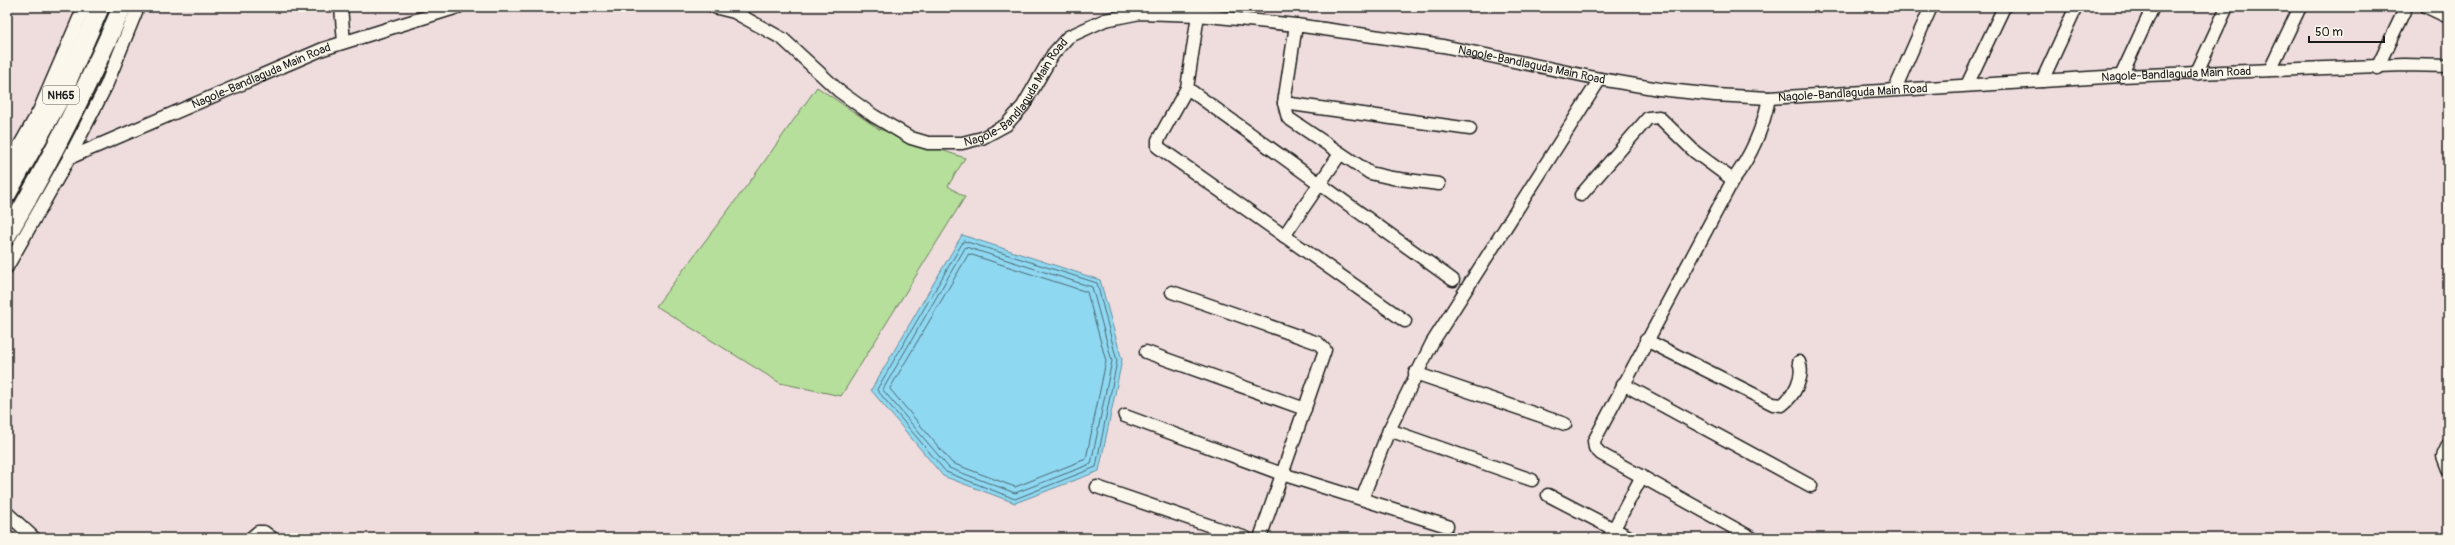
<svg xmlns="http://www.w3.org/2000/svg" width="2455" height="545" font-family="Pangolin,sans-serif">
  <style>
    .green { fill: #b6df9b; stroke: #697e5c }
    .water { fill: #8fd8f1; stroke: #618d9c }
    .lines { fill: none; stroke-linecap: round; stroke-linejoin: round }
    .shore { stroke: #4a6771; stroke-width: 1 }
    .minor-casing { stroke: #1c1c1c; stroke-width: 15 }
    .highway-casing { stroke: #1c1c1c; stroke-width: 21 }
    .minor { stroke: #fbf7ec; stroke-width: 12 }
    .highway { stroke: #fbf7ec; stroke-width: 18 }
    .labels { text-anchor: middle; stroke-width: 3; stroke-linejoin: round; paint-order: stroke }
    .shield { fill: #fbf7ec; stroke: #5f5e5a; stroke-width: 1 }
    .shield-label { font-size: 11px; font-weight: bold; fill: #1c1c1c }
    .street-label { font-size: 12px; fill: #1c1c1c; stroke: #fbf7ec }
  </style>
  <rect width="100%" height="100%" fill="#efddde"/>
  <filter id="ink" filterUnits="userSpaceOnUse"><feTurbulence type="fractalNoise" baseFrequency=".025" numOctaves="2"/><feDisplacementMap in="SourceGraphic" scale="8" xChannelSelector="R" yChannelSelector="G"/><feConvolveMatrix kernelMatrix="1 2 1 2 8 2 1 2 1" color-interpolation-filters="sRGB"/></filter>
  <g filter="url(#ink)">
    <polygon class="green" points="817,87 879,129 965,158 948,186 965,197 841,396 780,383 656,306 754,176"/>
    <polygon class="water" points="962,235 1100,280 1122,360 1099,471 1015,503 943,476 871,390"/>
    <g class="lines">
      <g class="shore">
        <polygon points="964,241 1097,283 1117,361 1096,467 1015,499 946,472 877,390"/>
        <polygon points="966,247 1092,287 1112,361 1091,464 1015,493 949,468 883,390"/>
        <polygon points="969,254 1087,292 1106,361 1086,459 1015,487 952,463 890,389"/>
      </g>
      <g class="minor-casing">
        <g id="minor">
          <polyline points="341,7 344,42"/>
          <path id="s1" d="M714 7 734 12 783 39 839 91 874 116 911 138 928 143H962L982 138 1006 125 1023 106 1053 54 1068 37 1105 20 1140 13 1198 15 1296 25 1443 46 1600 79 1659 89 1715 95 1769 98 2121 76 2404 65 2448 66"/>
          <polyline points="2427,7 2448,17"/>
          <polyline points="1198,15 1187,88 1158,140 1158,147 1405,321"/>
          <polyline points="1296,25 1284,103 1288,118 1370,173 1392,178 1439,184"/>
          <polyline points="2377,68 2406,7"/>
          <polyline points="2270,70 2300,7"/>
          <polyline points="2196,74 2227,7"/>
          <polyline points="2121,76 2153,7"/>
          <polyline points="2042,81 2076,7"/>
          <polyline points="1967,85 2004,7"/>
          <polyline points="1187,88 1453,280"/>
          <polyline points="1895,89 1931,7"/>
          <polyline points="1284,103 1470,129"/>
          <path id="s2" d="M69 158 323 49 458 7"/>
          <polyline points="7,168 39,111 84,7"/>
          <polyline points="1581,195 1648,118 1659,117 1695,152 1733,180"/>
          <polyline points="1284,236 1340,154"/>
          <polyline points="7,267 69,158 106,86 138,7"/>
          <polyline points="1172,292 1318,343 1325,350 1260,538"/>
          <path d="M1646 340 1773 404 1782 405C1794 396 1805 376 1799 362"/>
          <polyline points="1146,352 1305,409"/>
          <polyline points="1415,373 1565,424"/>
          <polyline points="1623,384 1811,486"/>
          <polyline points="1125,416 1282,474 1447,526"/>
          <polyline points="1389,430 1532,480"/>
          <polyline points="2448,445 2443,456 2448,469"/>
          <polyline points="1097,487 1246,538"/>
          <polyline points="1548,495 1631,538"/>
          <polyline points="1362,499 1389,430 1432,343 1600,79"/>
          <polyline points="7,513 34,538"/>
          <polyline points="251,538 258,532 264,532 272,538"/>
          <polyline points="1609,538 1642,476"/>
          <path d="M1752 538 1601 454 1595 448 1594 441 1733 180C1751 156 1763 129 1769 98"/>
        </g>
      </g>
      <g class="highway-casing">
        <g id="highway">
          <polyline points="7,194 60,98 100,7"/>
          <path d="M7 235C50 161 88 86 122 7"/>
        </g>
      </g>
      <use href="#minor" class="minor"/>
      <use href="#highway" class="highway"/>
    </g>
  </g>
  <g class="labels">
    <rect class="shield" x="43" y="86" width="36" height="18" rx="3"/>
    <g class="shield-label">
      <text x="61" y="99">NH65</text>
    </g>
    <g class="street-label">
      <text dy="4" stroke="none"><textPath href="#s1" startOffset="919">Nagole-Bandlaguda Main Road</textPath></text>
      <text dy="4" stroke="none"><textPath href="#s1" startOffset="1567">Nagole-Bandlaguda Main Road</textPath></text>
      <text dy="4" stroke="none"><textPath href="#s2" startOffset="209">Nagole-Bandlaguda Main Road</textPath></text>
      <text dy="4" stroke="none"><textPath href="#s1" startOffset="368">Nagole-Bandlaguda Main Road</textPath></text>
      <text dy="4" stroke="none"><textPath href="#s1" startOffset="1243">Nagole-Bandlaguda Main Road</textPath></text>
    </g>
  </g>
  <rect width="2455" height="545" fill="none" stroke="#fbf7ec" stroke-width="24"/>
  <rect x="12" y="12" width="2431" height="521" fill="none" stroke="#1c1c1c" stroke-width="1.5" filter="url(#ink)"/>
  <path d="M2309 36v6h75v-6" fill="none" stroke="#1c1c1c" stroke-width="2"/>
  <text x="2315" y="36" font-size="12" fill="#1c1c1c" stroke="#fbf7ec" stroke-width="3" paint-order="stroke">50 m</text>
</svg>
